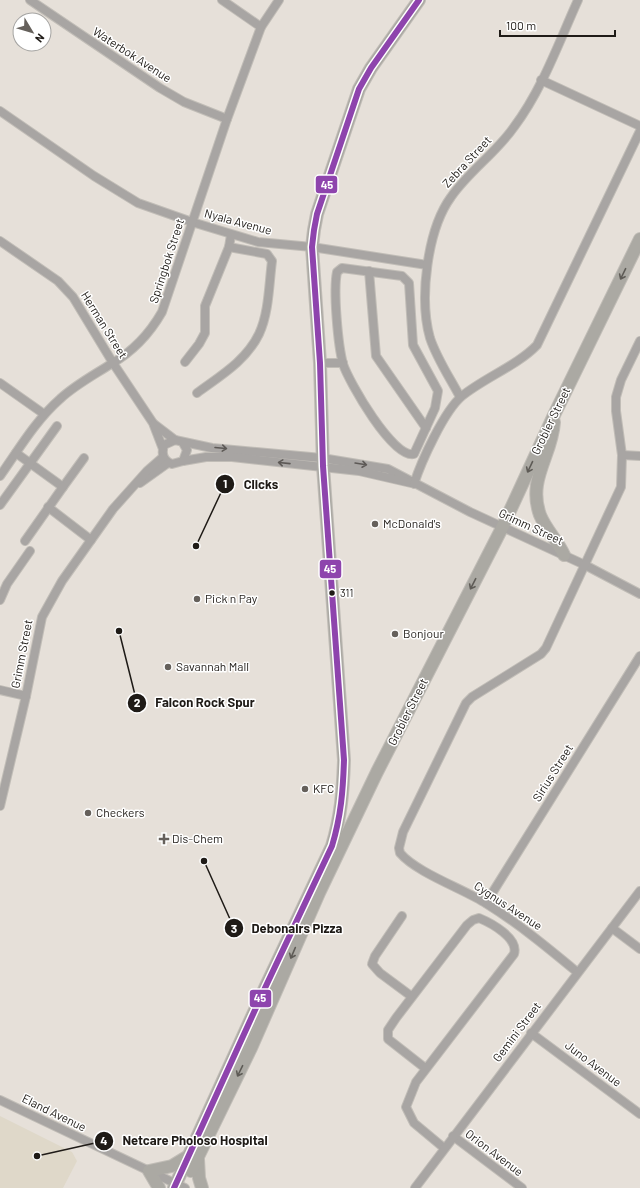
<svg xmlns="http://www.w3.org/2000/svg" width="640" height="1188" font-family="Barlow,sans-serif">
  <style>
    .medical { fill: #dfd8c9 }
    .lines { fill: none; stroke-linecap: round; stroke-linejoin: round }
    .minor-casing { stroke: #c1bdb7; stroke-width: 10 }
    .primary-casing { stroke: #c1bdb7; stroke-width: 14 }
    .minor { stroke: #a8a5a3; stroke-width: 8 }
    .primary { stroke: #aba9a3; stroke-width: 12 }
    .bus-1-casing { stroke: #fff; stroke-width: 9 }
    .bus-1 { stroke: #8e44ad; stroke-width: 6 }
    .oneway { stroke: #5e5b56 }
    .oneway2 { stroke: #5d5956 }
    .poi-dot { fill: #65605b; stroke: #fff; stroke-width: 1.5 }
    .bus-dot { fill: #1f1b17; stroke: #fff; stroke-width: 1.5 }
    .labels { text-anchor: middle; stroke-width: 3; stroke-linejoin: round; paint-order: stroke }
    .bus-label { font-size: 11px; fill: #1f1b17; stroke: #fff; text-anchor: start }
    .street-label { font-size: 12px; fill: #1f1b17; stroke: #fff }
    .poi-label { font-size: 12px; fill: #1f1b17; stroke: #fff; text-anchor: start }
    .leader { fill: none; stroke: #1f1b17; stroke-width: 1.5 }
    .callout-dot { fill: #1f1b17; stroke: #fff; stroke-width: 1.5 }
    .mark-label { font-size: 12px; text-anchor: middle; font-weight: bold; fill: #fff }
    .callout-label { font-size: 13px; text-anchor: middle; font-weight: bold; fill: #1f1b17; stroke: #fff; stroke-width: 3; stroke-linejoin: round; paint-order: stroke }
    .line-badge { stroke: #fff; stroke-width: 1.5 }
    .badge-label { font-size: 11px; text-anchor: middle; font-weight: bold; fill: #fff }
  </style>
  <rect width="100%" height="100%" fill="#e6e0d9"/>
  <polygon class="medical" points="0,1116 72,1152 77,1161 63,1188 0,1188"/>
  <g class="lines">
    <g class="minor-casing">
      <g id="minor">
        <polyline points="30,0 160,88 184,102 227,119"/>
        <polyline points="222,0 261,27"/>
        <polyline points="541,80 640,126"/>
        <polyline points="0,111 94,176 138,203 192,222 258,242 312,247 427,265"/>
        <polyline points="0,241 58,281 73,297 113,363 153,423 163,449"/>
        <path d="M342 268 402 276 409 283 413 345 438 391 435 408 414 454C393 459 349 382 343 364 338 345 333 291 337 272Z"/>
        <polyline points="369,271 376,356 426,428"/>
        <polyline points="185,362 199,344 205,333 205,306 229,247 231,235"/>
        <polyline points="320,363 343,363"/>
        <polyline points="0,383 44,414"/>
        <path d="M197 393C220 376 246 361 259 334 269 313 269 284 272 261L267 254 229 247"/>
        <path d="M460 397C450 378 437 359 430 338 419 299 427 230 451 197 469 171 496 153 514 127 542 90 559 42 578 0"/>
        <polyline points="154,424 175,440"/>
        <path d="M183 443 187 450 183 461 172 464C163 461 161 454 164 445L175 440 212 448 322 458 388 469 470 512 585 565 640 594"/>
        <polyline points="16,453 63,487 84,458"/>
        <polyline points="622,455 640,456"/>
        <polyline points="183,461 206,457 232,457 359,471 411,483"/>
        <path d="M0 476C19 449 36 420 60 399 75 385 94 375 111 364 132 352 150 333 162 312L227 119 261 27 279 0"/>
        <polyline points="140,483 168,463"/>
        <path d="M414 484C421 462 444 411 462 396 484 378 518 365 537 345L640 131"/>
        <polyline points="0,505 57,426"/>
        <polyline points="48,507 91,540"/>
        <polyline points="25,541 63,487"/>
        <polyline points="0,600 7,584 30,551"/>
        <polyline points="0,690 26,696"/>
        <polyline points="0,806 26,696 42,617 62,581 113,509 147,471 163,457"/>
        <polyline points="486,903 640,656"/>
        <polyline points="402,916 375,956 372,964 380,973 411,996"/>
        <polyline points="612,928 640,949"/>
        <path d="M577 972C548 948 519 924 487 904 464 889 417 873 400 853L399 848 403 832 466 703 472 697 541 654 546 648 621 487 622 455 616 411V397L621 380 640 341"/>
        <polyline points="531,1033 640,1114"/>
        <path d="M425 1068 388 1039V1030L396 1018 467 925 473 920 479 918C491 923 519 938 514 954L416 1082 406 1107 414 1123 444 1148"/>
        <polyline points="0,1100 185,1188"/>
        <polyline points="453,1136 522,1188"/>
        <polyline points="415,1188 640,891"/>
      </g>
    </g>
    <g class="primary-casing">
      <g id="primary">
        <path d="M554 422C552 456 527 479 540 515 546 530 558 541 564 555"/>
        <polyline points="198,1159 199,1178 202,1188"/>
        <polyline points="191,1171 251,1048 319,893 377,772 502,528 555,413 640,239"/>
        <polyline points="159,1188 149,1171 172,1166 190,1155"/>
        <path d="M174 1188 265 988 332 846C341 816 343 791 344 760L323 466 320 363 312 247 314 230 317 214 359 89 371 68 419 0"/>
      </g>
    </g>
    <use href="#minor" class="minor"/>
    <use href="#primary" class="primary"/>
    <g class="bus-1-casing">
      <path id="bus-1" d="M174 1188 265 988 332 846C341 816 343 791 344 760L323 466 320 363 312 247 314 230 317 214 359 89 371 68 419 0"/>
    </g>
    <use href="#bus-1" class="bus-1"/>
  </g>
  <defs><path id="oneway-shaft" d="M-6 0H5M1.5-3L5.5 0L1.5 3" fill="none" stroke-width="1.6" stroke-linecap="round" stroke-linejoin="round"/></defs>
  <g class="oneway">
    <use href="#oneway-shaft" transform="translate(623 274) rotate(116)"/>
    <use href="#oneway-shaft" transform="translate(530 467) rotate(115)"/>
    <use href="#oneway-shaft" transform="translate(473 584) rotate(117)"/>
    <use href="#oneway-shaft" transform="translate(293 953) rotate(113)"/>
    <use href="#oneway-shaft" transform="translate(240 1071) rotate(116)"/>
  </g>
  <g class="oneway2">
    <use href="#oneway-shaft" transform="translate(221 448) rotate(5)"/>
    <use href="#oneway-shaft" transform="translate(284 463) rotate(-174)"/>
    <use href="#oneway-shaft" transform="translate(361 464) rotate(9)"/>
  </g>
  <g class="poi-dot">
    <circle cx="375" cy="524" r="4"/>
    <circle cx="197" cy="599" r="4"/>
    <circle cx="395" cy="634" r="4"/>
    <circle cx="168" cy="667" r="4"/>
    <circle cx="305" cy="789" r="4"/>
    <circle cx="88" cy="813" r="4"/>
    <path d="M162 833h4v4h4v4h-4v4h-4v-4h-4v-4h4z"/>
  </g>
  <circle class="bus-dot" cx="332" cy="593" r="3.5"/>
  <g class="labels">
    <g class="bus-label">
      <text x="340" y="597">311</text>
    </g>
    <g class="street-label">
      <text transform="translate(132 55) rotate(33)" y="4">Waterbok Avenue</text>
      <text transform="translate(467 162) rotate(-47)" y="4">Zebra Street</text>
      <text transform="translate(238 222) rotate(15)" y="4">Nyala Avenue</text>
      <text transform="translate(167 261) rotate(-72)" y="4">Springbok Street</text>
      <text transform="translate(104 325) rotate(58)" y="4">Herman Street</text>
      <text transform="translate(551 421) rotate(-64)" y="4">Grobler Street</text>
      <text transform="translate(531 527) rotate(25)" y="4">Grimm Street</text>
      <text transform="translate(22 654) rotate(-79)" y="4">Grimm Street</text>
      <text transform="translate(408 712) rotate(-63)" y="4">Grobler Street</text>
      <text transform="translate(553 773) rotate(-58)" y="4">Sirius Street</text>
      <text transform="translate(508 906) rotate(33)" y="4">Cygnus Avenue</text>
      <text transform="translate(517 1032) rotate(-53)" y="4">Gemini Street</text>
      <text transform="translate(593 1064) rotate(37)" y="4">Juno Avenue</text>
      <text transform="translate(54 1113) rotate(26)" y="4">Eland Avenue</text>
      <text transform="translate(494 1153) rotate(37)" y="4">Orion Avenue</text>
    </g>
    <g class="poi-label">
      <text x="383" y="528">McDonald's</text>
      <text x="205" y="603">Pick n Pay</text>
      <text x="403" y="638">Bonjour</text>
      <text x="176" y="671">Savannah Mall</text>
      <text x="313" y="793">KFC</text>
      <text x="96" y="817">Checkers</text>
      <text x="172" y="843">Dis-Chem</text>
    </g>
  </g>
  <path class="leader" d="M196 546L225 484M119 631L137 703M204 861L234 928M37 1156L104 1141"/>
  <g class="callout-dot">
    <circle cx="196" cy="546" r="4"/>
    <circle cx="119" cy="631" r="4"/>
    <circle cx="204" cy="861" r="4"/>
    <circle cx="37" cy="1156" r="4"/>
    <circle cx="225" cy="484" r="10"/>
    <circle cx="137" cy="703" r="10"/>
    <circle cx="234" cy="928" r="10"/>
    <circle cx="104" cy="1141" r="10"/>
  </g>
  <g class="mark-label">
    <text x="225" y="488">1</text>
    <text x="137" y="707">2</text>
    <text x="234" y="933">3</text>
    <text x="104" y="1145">4</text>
  </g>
  <g class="callout-label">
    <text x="261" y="489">Clicks</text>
    <text x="205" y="707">Falcon Rock Spur</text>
    <text x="297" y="933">Debonairs Pizza</text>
    <text x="195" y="1145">Netcare Pholoso Hospital</text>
  </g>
  <g class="line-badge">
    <rect x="315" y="175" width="23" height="19" rx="4" fill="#8e44ad"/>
    <rect x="319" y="559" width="23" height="20" rx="4" fill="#8e44ad"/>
    <rect x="249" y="989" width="23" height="19" rx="4" fill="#8e44ad"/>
  </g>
  <g class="badge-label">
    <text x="327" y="189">45</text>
    <text x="330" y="573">45</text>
    <text x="260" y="1002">45</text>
  </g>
  <g transform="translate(32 32) rotate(128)"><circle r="19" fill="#ffffff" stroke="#a5a4a2"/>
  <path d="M0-3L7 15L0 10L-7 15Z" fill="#65605b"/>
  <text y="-6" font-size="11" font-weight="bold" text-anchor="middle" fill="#1f1b17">N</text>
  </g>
  <path d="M500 30v6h115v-6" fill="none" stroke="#1f1b17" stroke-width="2"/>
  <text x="506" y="30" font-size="12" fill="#1f1b17" stroke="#ffffff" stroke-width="3" paint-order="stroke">100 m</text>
</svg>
